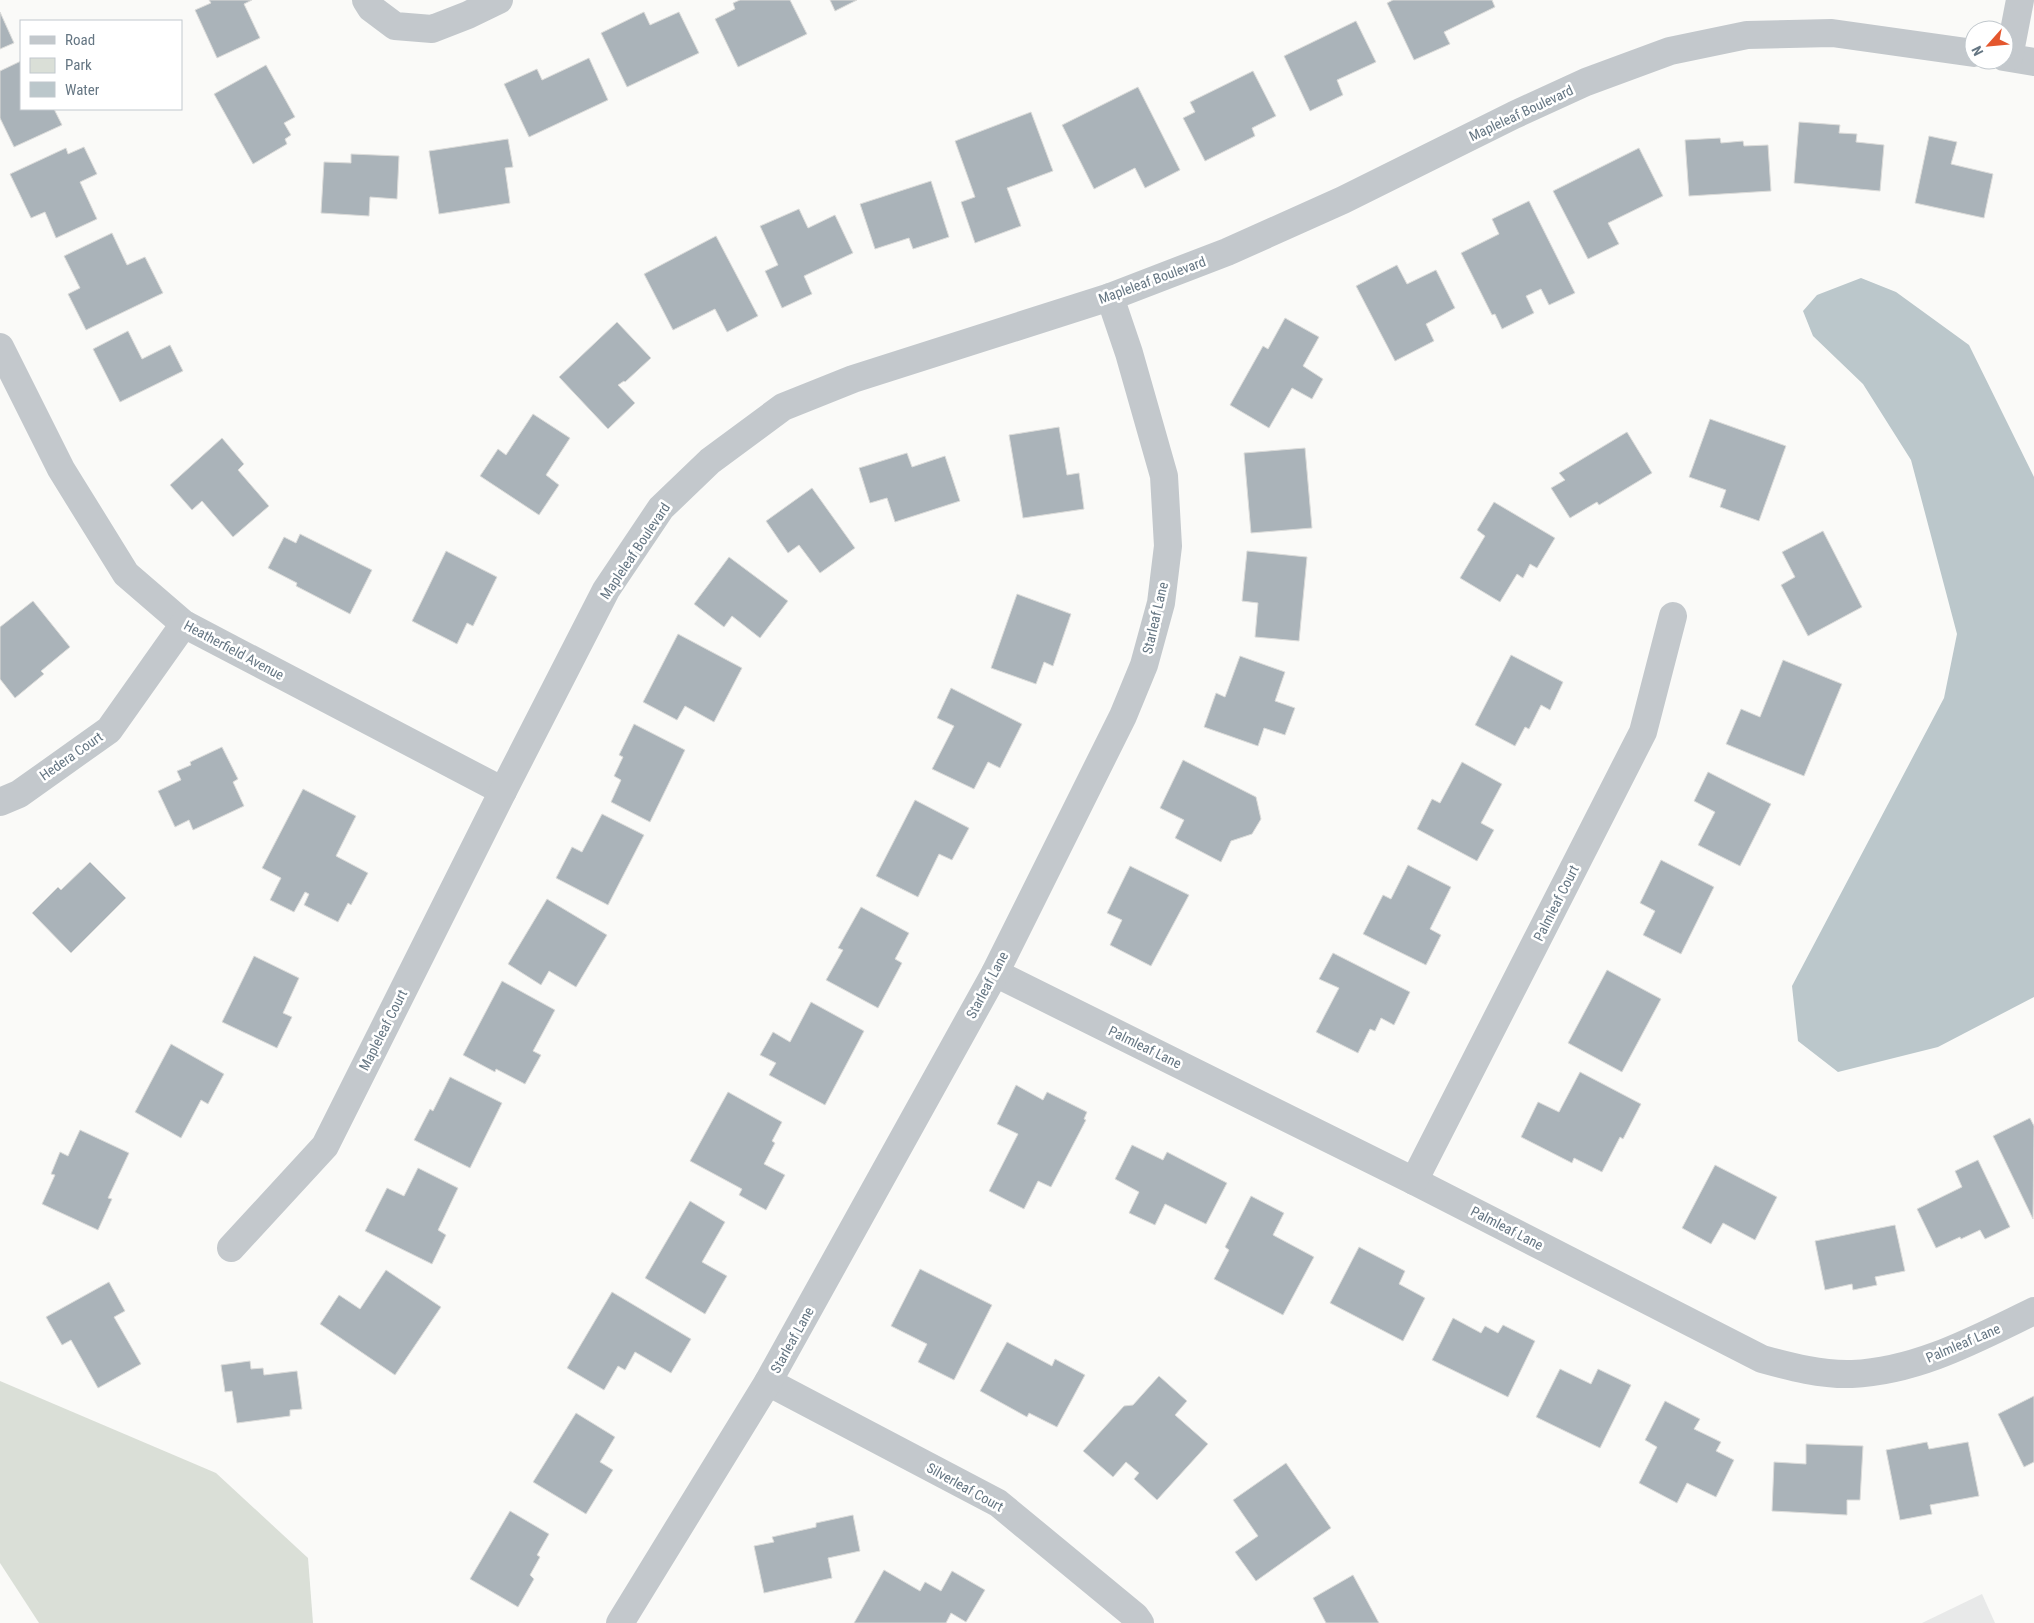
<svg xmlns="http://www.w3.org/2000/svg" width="2034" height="1623" font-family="'Roboto Condensed',sans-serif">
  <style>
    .built { fill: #e8e9e9 }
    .green { fill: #dadfd7 }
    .water { fill: #bbc7cb }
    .building { fill: #aab3b9; stroke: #dcdcda }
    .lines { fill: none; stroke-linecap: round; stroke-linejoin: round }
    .street { stroke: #c3c8cc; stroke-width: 28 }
    .labels { text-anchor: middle; stroke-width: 5; stroke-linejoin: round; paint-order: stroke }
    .street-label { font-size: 14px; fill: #657683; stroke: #fff }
  </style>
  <rect width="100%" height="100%" fill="#fafaf8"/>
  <polygon class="built" points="1982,1594 1995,1623 1922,1623"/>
  <polygon class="green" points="0,1381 216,1473 308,1558 313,1623 39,1623 0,1563"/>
  <polygon class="water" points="1861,278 1896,292 1969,345 2034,477 2034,997 1938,1047 1838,1072 1798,1041 1792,986 1944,698 1957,634 1911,460 1863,384 1813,336 1803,311 1817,295"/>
  <g class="building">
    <polygon points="209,0 252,0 244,4 260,38 217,58 195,10 211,3"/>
    <polygon points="740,0 790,0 807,34 738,67 715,19 735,9 733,3"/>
    <polygon points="830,0 857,0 835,11"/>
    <polygon points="1393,0 1492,0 1495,7 1444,32 1450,44 1414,60 1387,3"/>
    <polygon points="0,12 14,43 0,49"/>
    <polygon points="644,12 650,25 679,12 699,53 627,87 601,33"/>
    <polygon points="1356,21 1376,62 1337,80 1343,95 1310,111 1284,56"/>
    <polygon points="589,58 608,100 529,137 504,84 537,69 542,80"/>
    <polygon points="21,61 21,109 54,109 62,125 14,147 0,118 0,71"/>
    <polygon points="266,65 295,117 284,123 291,135 285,139 287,144 253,164 214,94"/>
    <polygon points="1253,71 1276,116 1252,128 1255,136 1205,161 1183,118 1195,112 1190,102"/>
    <polygon points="1138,87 1180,170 1145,188 1135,168 1094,189 1062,125"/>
    <polygon points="1031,112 1053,171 1007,188 1021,226 975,243 961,202 975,197 955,141"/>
    <polygon points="1799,122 1840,125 1839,133 1857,134 1856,142 1884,145 1880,191 1794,183"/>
    <polygon points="1929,136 1957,142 1951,164 1993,174 1984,218 1915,203"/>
    <polygon points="1720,138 1721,143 1743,141 1744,146 1768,145 1771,191 1689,196 1685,140"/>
    <polygon points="508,139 513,167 505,168 510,203 439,214 429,151"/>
    <polygon points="84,147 97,174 80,182 97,219 56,238 45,212 31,218 10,174 66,148 68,154"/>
    <polygon points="1639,148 1663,196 1608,223 1619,244 1588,259 1553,191"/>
    <polygon points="351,154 399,156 397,199 370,197 369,216 321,213 324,162 351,163"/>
    <polygon points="931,181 949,237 913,249 909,238 875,249 860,204"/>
    <polygon points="1529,201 1575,293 1549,305 1541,289 1526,296 1534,313 1502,329 1495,314 1492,315 1461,253 1499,234 1492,219"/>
    <polygon points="799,209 808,228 835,215 853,253 804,276 812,294 782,308 765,271 778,265 760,226"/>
    <polygon points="112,233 127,265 145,257 163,293 86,330 68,294 80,288 64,256"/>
    <polygon points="716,236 758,316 727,332 715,309 673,330 644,274"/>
    <polygon points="1397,265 1407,284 1436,270 1455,308 1426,324 1434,341 1395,361 1356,286"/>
    <polygon points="1285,318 1319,337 1303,366 1323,379 1312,399 1292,388 1269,428 1230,405 1263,346 1268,349"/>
    <polygon points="617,322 651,358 625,382 624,381 618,385 635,403 608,429 559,377"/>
    <polygon points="128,331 142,359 170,345 183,371 120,402 93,349"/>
    <polygon points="533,414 570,438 546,475 559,485 539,515 480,476 498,449 506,455"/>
    <polygon points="1710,419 1786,446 1759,521 1720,507 1726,490 1689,477"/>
    <polygon points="1059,427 1067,475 1079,473 1084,509 1023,518 1009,435"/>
    <polygon points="1627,432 1652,473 1599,505 1597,502 1570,518 1551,488 1565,480 1559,473"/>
    <polygon points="222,438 244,464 238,470 269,506 233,537 202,501 192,510 170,485"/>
    <polygon points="1305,448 1312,528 1251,533 1244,453"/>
    <polygon points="907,453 912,467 945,456 960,501 895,522 887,498 870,503 859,468"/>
    <polygon points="812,488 855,548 820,573 799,545 788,553 766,521"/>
    <polygon points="1494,502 1555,538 1537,568 1530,564 1523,578 1517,574 1500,602 1460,578 1485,536 1477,530"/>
    <polygon points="1823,531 1862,607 1808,636 1781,585 1795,577 1782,552"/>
    <polygon points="300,534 372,570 350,614 296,586 297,583 268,568 284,537 296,543"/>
    <polygon points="446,551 497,577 473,626 467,623 457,644 412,621"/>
    <polygon points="1247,551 1307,557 1299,641 1255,637 1258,603 1242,601"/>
    <polygon points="729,557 788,601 760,638 732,616 724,627 694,604"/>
    <polygon points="1017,594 1071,614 1053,666 1044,662 1036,684 991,668"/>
    <polygon points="33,601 70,647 41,671 44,674 15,698 0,679 0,627"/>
    <polygon points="678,634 742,668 714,722 685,706 677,720 643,702"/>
    <polygon points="1511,655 1563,682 1550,710 1541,705 1529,729 1525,727 1515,746 1475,725"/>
    <polygon points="1240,656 1285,672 1275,701 1295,708 1285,735 1264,728 1258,746 1204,727 1216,693 1225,697"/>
    <polygon points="1783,660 1842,684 1804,776 1726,744 1741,709 1760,717"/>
    <polygon points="951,688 1022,724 1000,768 988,762 974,789 932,769 954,726 937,718"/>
    <polygon points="634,724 685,750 650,822 611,802 621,780 614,776 623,757 619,755"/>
    <polygon points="222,747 238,779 233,782 244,806 193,830 189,820 175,827 158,791 181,780 177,771 191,765 190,762"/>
    <polygon points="1183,760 1256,797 1261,819 1252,834 1231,841 1221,862 1175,838 1184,820 1160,808"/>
    <polygon points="1462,762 1502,784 1481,823 1494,830 1477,861 1417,829 1432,799 1440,803"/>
    <polygon points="1708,772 1771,804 1740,866 1698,845 1715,812 1694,801"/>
    <polygon points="303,789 356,816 336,856 368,873 351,905 348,903 338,922 304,905 309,894 305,892 294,912 270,900 281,878 262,868"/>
    <polygon points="915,800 969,828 952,860 939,854 918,897 876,876"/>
    <polygon points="602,814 644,835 608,905 556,878 572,847 582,852"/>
    <polygon points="1661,860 1714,887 1681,954 1643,935 1655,911 1640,903"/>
    <polygon points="90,862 126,898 71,953 32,913 58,887 61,890"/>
    <polygon points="1408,865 1451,887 1430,929 1441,935 1426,965 1363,934 1383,895 1391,899"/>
    <polygon points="1130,866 1189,895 1151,966 1110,945 1122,920 1107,913"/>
    <polygon points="547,899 607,935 576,987 549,971 541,985 508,964"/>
    <polygon points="861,907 909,933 895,959 902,963 878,1008 826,980 843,950 838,948"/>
    <polygon points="1333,953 1410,992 1394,1025 1381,1018 1375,1031 1370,1029 1358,1053 1316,1032 1339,988 1319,979"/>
    <polygon points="254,956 299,978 283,1013 292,1017 277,1048 222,1022"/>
    <polygon points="1607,970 1661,999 1622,1072 1568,1043"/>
    <polygon points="502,981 555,1010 533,1051 541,1055 525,1084 496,1069 495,1072 463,1055"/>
    <polygon points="811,1002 864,1031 825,1105 769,1075 776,1063 760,1055 773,1032 790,1042"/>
    <polygon points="171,1044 224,1074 208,1104 201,1100 181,1138 135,1112"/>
    <polygon points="1580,1072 1641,1104 1623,1139 1620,1137 1602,1172 1574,1158 1572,1163 1521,1137 1538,1102 1559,1112"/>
    <polygon points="450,1077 502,1103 470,1168 414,1140 430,1109 433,1111"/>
    <polygon points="1016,1085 1043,1100 1047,1092 1087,1112 1084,1119 1086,1120 1051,1187 1038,1181 1024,1209 989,1191 1018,1134 997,1124"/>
    <polygon points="728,1092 782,1122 772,1141 775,1143 764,1164 785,1175 766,1210 739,1195 742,1189 690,1161"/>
    <polygon points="2030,1118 2034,1126 2033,1219 1993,1136"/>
    <polygon points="80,1130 129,1153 108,1198 112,1199 98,1230 42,1204 55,1175 51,1174 60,1152 68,1156"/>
    <polygon points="1132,1145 1163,1160 1167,1152 1227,1183 1206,1224 1165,1204 1155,1225 1129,1213 1139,1192 1115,1179"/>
    <polygon points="1978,1160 2010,1227 1985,1239 1980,1230 1961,1239 1960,1237 1936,1248 1917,1209 1962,1187 1955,1171"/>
    <polygon points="1715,1165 1777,1197 1755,1240 1723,1223 1711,1244 1682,1228"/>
    <polygon points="418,1168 458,1188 438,1230 446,1235 432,1264 365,1231 387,1188 404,1196"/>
    <polygon points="1251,1196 1284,1213 1273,1235 1314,1257 1283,1315 1214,1279 1229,1250 1225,1247"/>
    <polygon points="690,1201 725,1222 702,1262 727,1276 705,1314 645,1278"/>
    <polygon points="1895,1225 1905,1271 1875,1277 1877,1285 1853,1290 1852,1284 1825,1290 1815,1241"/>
    <polygon points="1359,1247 1405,1271 1399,1284 1425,1298 1403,1341 1330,1303"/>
    <polygon points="920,1269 992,1305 954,1380 918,1362 927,1344 891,1326"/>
    <polygon points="386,1270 441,1307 395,1375 320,1324 339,1295 360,1309"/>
    <polygon points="109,1282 125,1311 114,1317 141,1364 98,1388 71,1340 62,1345 46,1317"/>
    <polygon points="612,1292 691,1339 671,1373 635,1352 625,1370 618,1366 604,1390 567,1368"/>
    <polygon points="1453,1318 1481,1333 1485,1326 1498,1333 1503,1325 1535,1341 1508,1397 1432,1360"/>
    <polygon points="1007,1342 1052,1366 1055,1359 1085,1375 1057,1427 1029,1413 1027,1417 980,1391"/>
    <polygon points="250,1361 251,1369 263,1368 264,1375 297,1371 302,1409 290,1410 290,1416 237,1423 232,1391 225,1392 221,1365"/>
    <polygon points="1560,1369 1591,1384 1598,1369 1631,1385 1600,1448 1536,1417"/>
    <polygon points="1159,1376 1187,1401 1175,1415 1208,1444 1157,1500 1134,1479 1139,1473 1126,1462 1113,1477 1083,1451 1124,1406 1133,1405"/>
    <polygon points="2034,1396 2034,1462 2024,1467 1998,1414"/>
    <polygon points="1665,1401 1700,1419 1694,1429 1721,1442 1716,1451 1734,1460 1716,1497 1687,1483 1677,1503 1639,1483 1657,1447 1645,1440"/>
    <polygon points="576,1413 615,1437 600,1462 613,1470 586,1514 533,1482"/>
    <polygon points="1927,1442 1929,1449 1968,1442 1979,1496 1930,1505 1932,1514 1900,1520 1886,1450"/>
    <polygon points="1806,1444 1863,1446 1860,1500 1847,1500 1847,1515 1772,1511 1774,1462 1806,1464"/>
    <polygon points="1286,1463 1331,1528 1256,1581 1235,1552 1258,1536 1233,1500"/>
    <polygon points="510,1511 549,1534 537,1555 540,1557 530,1575 534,1579 518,1607 470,1579"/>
    <polygon points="853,1515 860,1551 828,1558 832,1578 764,1593 754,1546 774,1542 772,1537 816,1527 816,1523"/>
    <polygon points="884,1570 920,1591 925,1582 941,1591 952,1571 985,1590 966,1622 951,1613 946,1623 854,1623"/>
    <polygon points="1353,1575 1379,1623 1326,1623 1313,1598"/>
  </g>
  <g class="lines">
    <g class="street">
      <polyline points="366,0 371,8 395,26 432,29 468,15 499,0"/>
      <polyline points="2004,57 2034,62"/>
      <polyline points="2009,57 2020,0"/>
      <polyline points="0,347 61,469 126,574 184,624 503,791"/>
      <polyline points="0,802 19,794 109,730 184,624"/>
      <path d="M995 973 1414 1181 1762 1359C1791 1367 1822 1375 1852 1374 1918 1371 1976 1339 2034 1311"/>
      <polyline points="1414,1181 1643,732 1673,616"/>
      <polyline points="231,1248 325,1146 503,791 606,590 661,508 710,461 783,407 853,379 1110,297 1227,252 1343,200 1514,115 1586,82 1670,51 1747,35 1832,33 1974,53"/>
      <polyline points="768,1382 998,1503 1135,1616 1140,1623"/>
      <polyline points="620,1623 768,1382 995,973 1123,716 1144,665 1161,603 1168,546 1164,476 1129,353 1110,297"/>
    </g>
  </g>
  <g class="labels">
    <g class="street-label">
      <text transform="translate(1521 113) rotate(-25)" y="5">Mapleleaf Boulevard</text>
      <text transform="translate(1152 280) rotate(-20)" y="5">Mapleleaf Boulevard</text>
      <text transform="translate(635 551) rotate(-56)" y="5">Mapleleaf Boulevard</text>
      <text transform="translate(1155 618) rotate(-77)" y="5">Starleaf Lane</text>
      <text transform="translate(234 650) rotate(28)" y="5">Heatherfield Avenue</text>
      <text transform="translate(71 756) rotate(-35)" y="5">Hedera Court</text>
      <text transform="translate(1556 903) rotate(-63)" y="5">Palmleaf Court</text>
      <text transform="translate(987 985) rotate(-62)" y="5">Starleaf Lane</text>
      <text transform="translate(383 1030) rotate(-63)" y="5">Mapleleaf Court</text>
      <text transform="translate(1145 1047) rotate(26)" y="5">Palmleaf Lane</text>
      <text transform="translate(1507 1228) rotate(27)" y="5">Palmleaf Lane</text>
      <text transform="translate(792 1340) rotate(-61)" y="5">Starleaf Lane</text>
      <text transform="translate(1963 1343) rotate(-23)" y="5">Palmleaf Lane</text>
      <text transform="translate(965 1487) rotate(29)" y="5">Silverleaf Court</text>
    </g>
  </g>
  <rect x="20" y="20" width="162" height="90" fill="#ffffff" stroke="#c1c8cd"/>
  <rect x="30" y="36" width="25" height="8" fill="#c3c8cc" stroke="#c1c8cd"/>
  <text x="65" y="45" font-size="15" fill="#657683">Road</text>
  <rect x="30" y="58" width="25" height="15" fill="#dadfd7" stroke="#c1c8cd"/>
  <text x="65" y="70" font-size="15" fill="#657683">Park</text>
  <rect x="30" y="82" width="25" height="15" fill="#bbc7cb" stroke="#c1c8cd"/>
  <text x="65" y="95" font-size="15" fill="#657683">Water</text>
  <g transform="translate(1989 45) rotate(243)"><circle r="24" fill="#ffffff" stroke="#c1c8cd"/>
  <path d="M0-4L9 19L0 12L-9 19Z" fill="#e4572e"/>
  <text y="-8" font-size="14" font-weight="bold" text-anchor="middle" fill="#657683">N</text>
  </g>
</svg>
